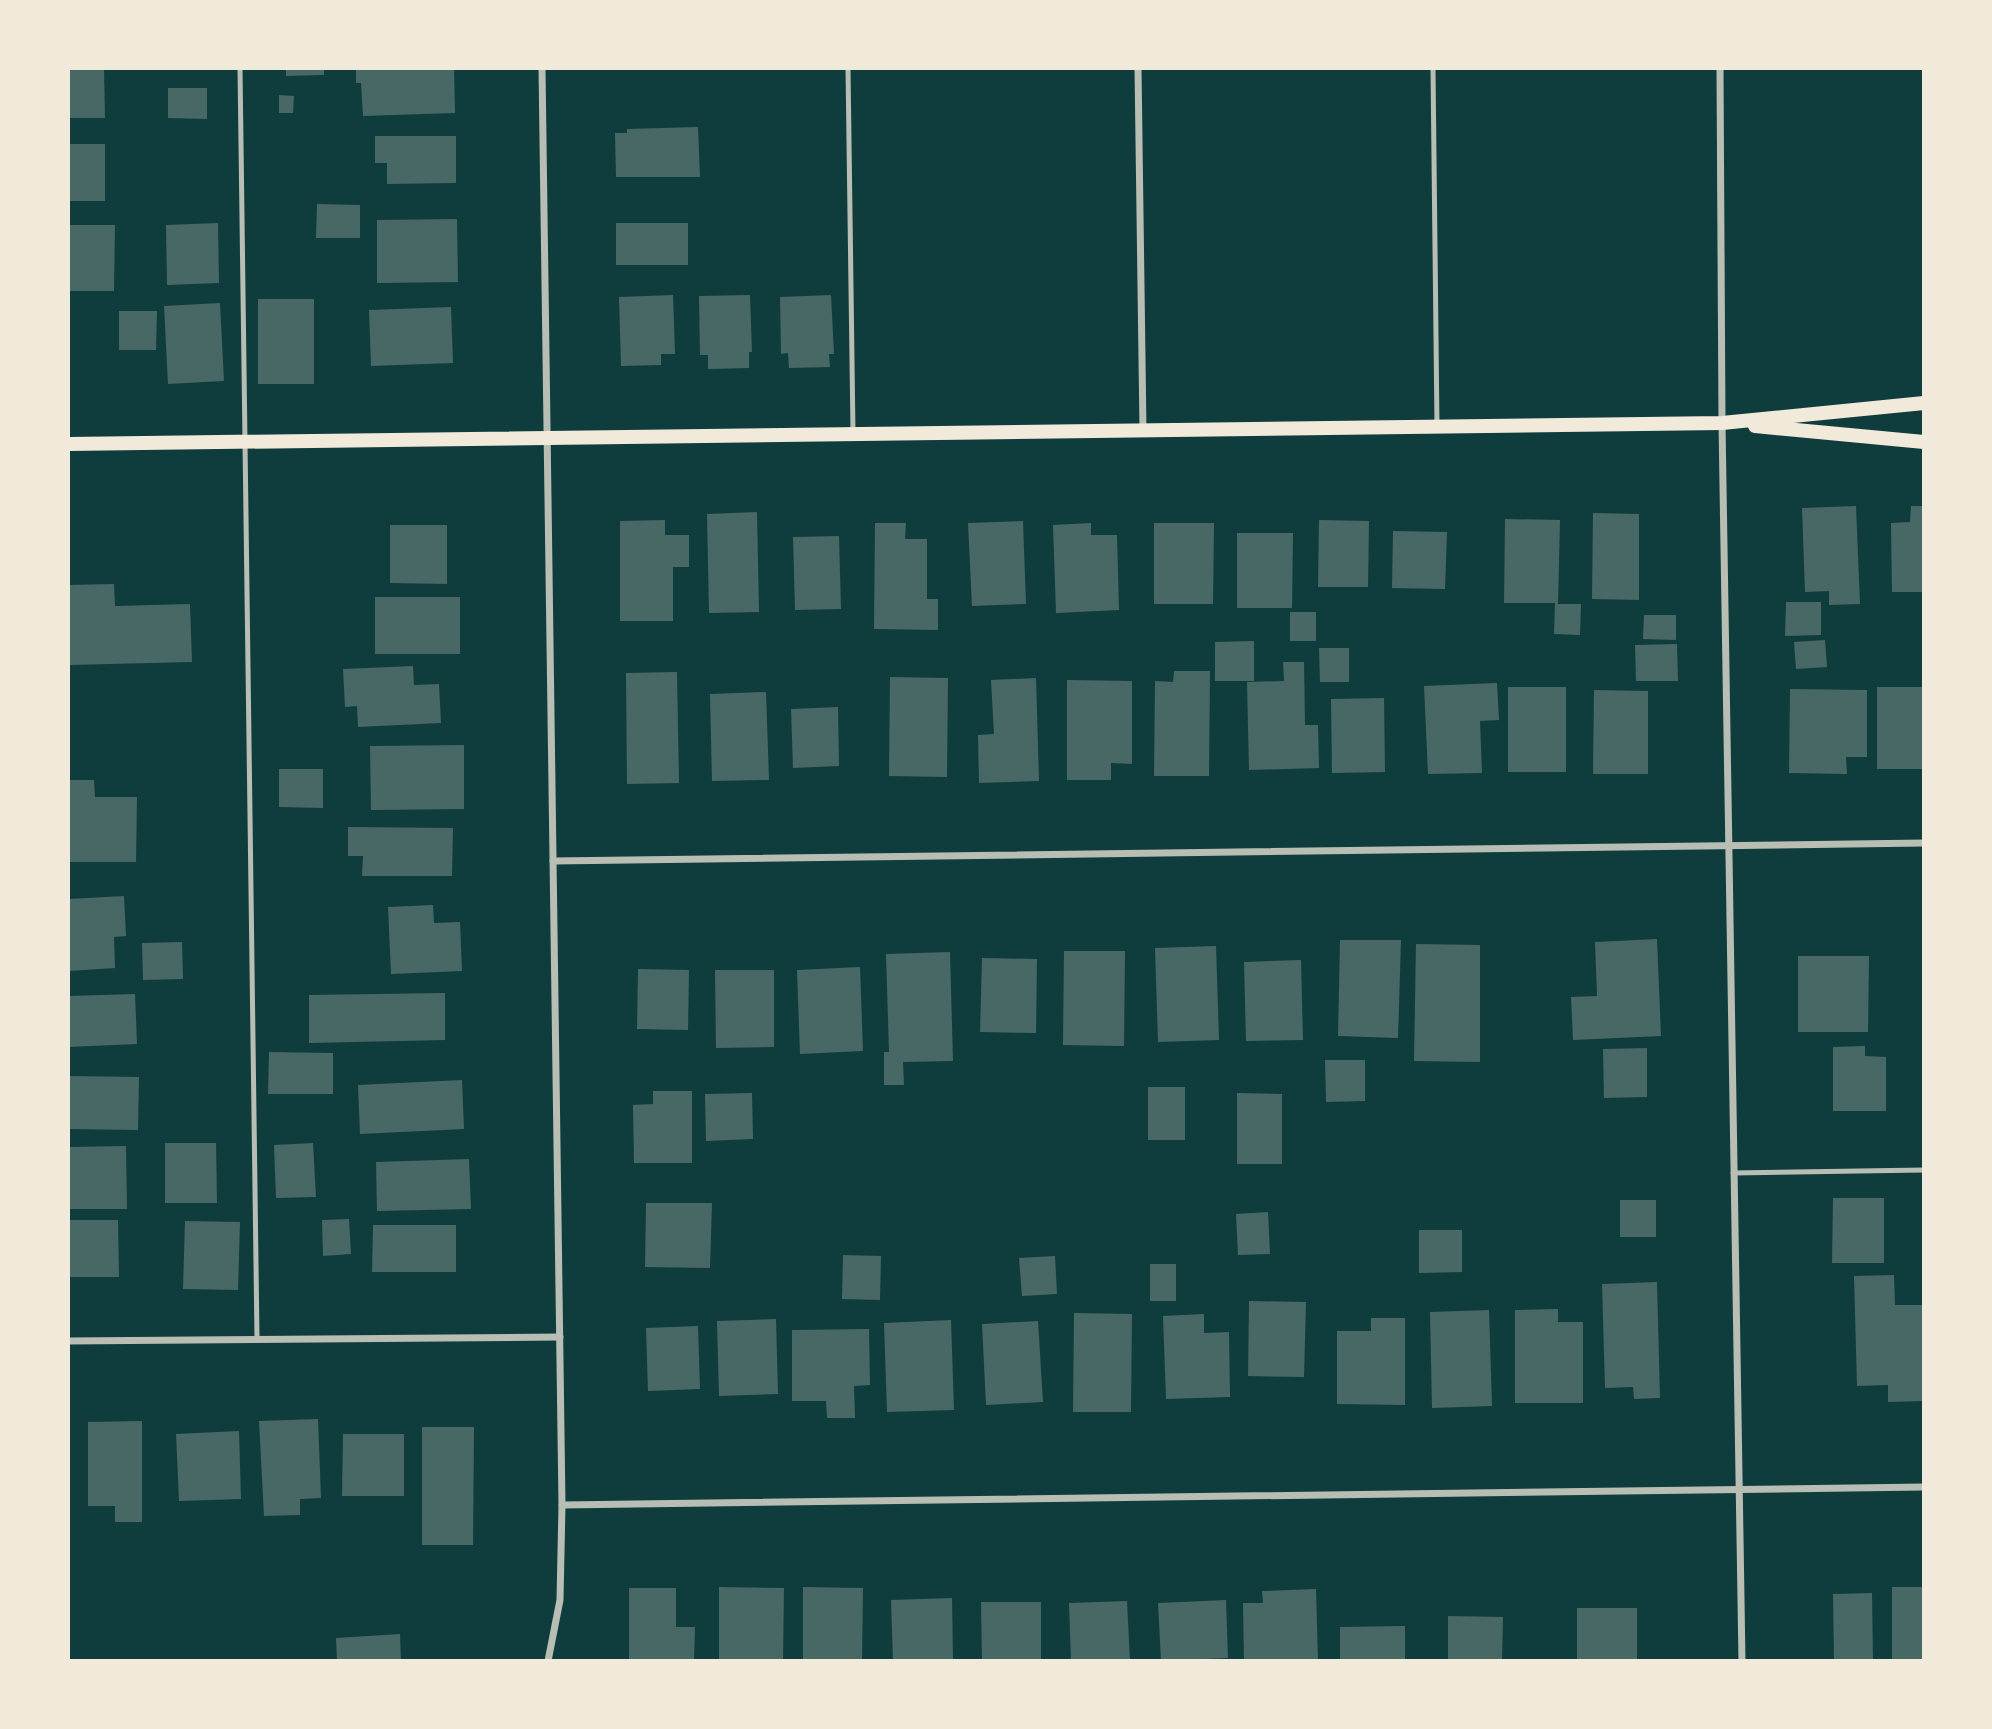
<svg xmlns="http://www.w3.org/2000/svg" width="1992" height="1729" font-family="'PT Sans',sans-serif">
  <style>
    .building { fill: #486865 }
    .lines { fill: none; stroke-linecap: round; stroke-linejoin: round }
    .service { stroke: #b8beb3; stroke-width: 5 }
    .minor { stroke: #b8beb3; stroke-width: 7 }
    .secondary { stroke: #f1e9da; stroke-width: 14 }
  </style>
  <rect width="100%" height="100%" fill="#0f3d3e"/>
  <g class="building">
    <polygon points="68,68 104,68 105,118 68,118"/>
    <polygon points="286,68 324,68 324,75 286,76"/>
    <polygon points="356,68 454,68 455,113 363,116 361,83 356,83"/>
    <polygon points="168,88 207,88 207,119 168,118"/>
    <polygon points="279,95 294,96 293,113 279,113"/>
    <polygon points="698,127 700,177 616,177 615,133 627,133 627,129"/>
    <polygon points="375,136 456,136 456,183 387,184 387,163 375,163"/>
    <rect x="68" y="144" width="37" height="57"/>
    <polygon points="317,204 360,205 360,238 316,238"/>
    <polygon points="457,219 458,282 377,283 377,220"/>
    <polygon points="218,223 219,283 167,285 166,225"/>
    <rect x="616" y="223" width="72" height="42"/>
    <polygon points="68,225 115,225 114,291 68,291"/>
    <polygon points="673,295 675,354 661,354 661,365 621,366 619,297"/>
    <polygon points="750,295 752,352 749,352 749,368 708,369 708,355 700,355 699,296"/>
    <polygon points="831,295 834,354 829,354 830,367 789,368 788,353 781,354 780,297"/>
    <rect x="258" y="299" width="56" height="85"/>
    <polygon points="220,303 224,381 168,384 164,306"/>
    <polygon points="451,307 453,363 371,366 369,310"/>
    <polygon points="119,311 157,311 156,350 119,350"/>
    <polygon points="1856,506 1860,604 1829,605 1829,591 1805,592 1802,508"/>
    <polygon points="1911,506 1924,506 1924,592 1892,592 1891,523 1910,522"/>
    <polygon points="757,512 759,612 709,613 707,514"/>
    <polygon points="1593,513 1639,514 1639,600 1592,599"/>
    <polygon points="1505,519 1560,520 1558,604 1581,604 1580,635 1554,634 1555,603 1504,603"/>
    <polygon points="665,520 665,535 689,535 689,567 673,567 673,621 620,621 620,521"/>
    <polygon points="1319,520 1369,521 1368,587 1318,587"/>
    <polygon points="1023,521 1026,604 972,606 968,523"/>
    <polygon points="875,523 906,523 905,539 927,539 927,599 938,599 938,630 874,629"/>
    <polygon points="1091,523 1091,535 1117,535 1119,610 1056,613 1053,525"/>
    <polygon points="1154,523 1214,523 1213,604 1154,604"/>
    <polygon points="390,525 447,525 447,584 390,583"/>
    <polygon points="1393,531 1447,532 1445,589 1392,588"/>
    <polygon points="1237,533 1293,533 1292,608 1237,608"/>
    <polygon points="839,536 841,609 795,610 793,537"/>
    <polygon points="114,584 115,606 190,604 192,662 68,665 68,585"/>
    <rect x="375" y="597" width="85" height="57"/>
    <polygon points="1786,602 1821,602 1821,635 1785,636"/>
    <rect x="1290" y="612" width="26" height="29"/>
    <polygon points="1644,615 1676,615 1676,640 1643,639"/>
    <polygon points="1825,640 1827,667 1796,669 1794,642"/>
    <polygon points="1254,641 1254,681 1215,681 1215,642"/>
    <polygon points="1677,644 1678,681 1636,681 1635,645"/>
    <polygon points="1319,648 1349,648 1349,682 1320,682"/>
    <polygon points="1283,662 1304,662 1305,725 1318,725 1319,768 1249,770 1247,682 1284,681"/>
    <polygon points="413,666 414,685 439,684 441,723 358,727 357,706 345,707 343,669"/>
    <polygon points="1174,671 1210,671 1209,776 1154,776 1155,681 1173,682"/>
    <polygon points="677,672 679,783 627,784 626,673"/>
    <polygon points="890,677 948,678 947,777 889,776"/>
    <polygon points="1036,678 1039,781 979,783 978,735 994,734 991,680"/>
    <polygon points="1067,680 1132,681 1132,764 1111,763 1111,780 1067,780"/>
    <polygon points="1497,683 1499,720 1480,721 1482,773 1428,774 1424,686"/>
    <rect x="1508" y="687" width="58" height="85"/>
    <rect x="1877" y="687" width="47" height="82"/>
    <polygon points="1790,689 1867,690 1867,757 1846,757 1847,774 1789,773"/>
    <polygon points="1594,690 1648,691 1648,774 1593,774"/>
    <polygon points="766,692 769,780 712,781 710,694"/>
    <polygon points="1384,698 1385,772 1332,773 1331,699"/>
    <polygon points="838,707 839,766 793,768 791,709"/>
    <polygon points="464,745 464,809 371,810 370,746"/>
    <polygon points="279,769 323,769 323,808 279,807"/>
    <polygon points="68,780 94,780 95,797 137,797 136,862 68,862"/>
    <polygon points="348,827 453,828 452,876 362,876 363,856 348,856"/>
    <polygon points="124,896 126,936 114,937 115,968 68,971 68,899"/>
    <polygon points="433,905 434,923 460,922 462,971 391,974 388,907"/>
    <polygon points="1657,939 1661,1036 1573,1040 1571,997 1597,996 1595,942"/>
    <polygon points="1340,940 1401,940 1398,1038 1338,1036"/>
    <polygon points="182,942 183,979 143,980 142,943"/>
    <polygon points="1416,944 1480,945 1480,1062 1414,1061"/>
    <polygon points="1216,946 1219,1040 1158,1042 1155,948"/>
    <polygon points="1064,951 1125,951 1124,1046 1063,1045"/>
    <polygon points="950,952 953,1061 903,1062 904,1085 884,1085 884,1052 889,1052 886,954"/>
    <polygon points="1798,956 1869,956 1868,1032 1798,1032"/>
    <polygon points="982,958 1037,959 1036,1033 980,1032"/>
    <polygon points="1301,960 1303,1040 1246,1041 1244,962"/>
    <polygon points="860,967 863,1051 800,1054 797,970"/>
    <polygon points="638,969 689,970 688,1030 637,1029"/>
    <polygon points="715,970 774,970 774,1047 716,1048"/>
    <polygon points="445,993 445,1040 309,1043 309,995"/>
    <polygon points="135,994 137,1044 68,1047 68,996"/>
    <polygon points="1865,1046 1865,1056 1886,1057 1886,1111 1833,1111 1833,1047"/>
    <polygon points="1647,1048 1647,1097 1604,1098 1603,1049"/>
    <polygon points="269,1052 333,1053 333,1094 268,1094"/>
    <polygon points="1325,1060 1365,1060 1365,1101 1326,1102"/>
    <polygon points="68,1076 139,1077 138,1130 68,1129"/>
    <polygon points="462,1080 464,1129 360,1134 358,1085"/>
    <rect x="1148" y="1087" width="37" height="53"/>
    <polygon points="653,1091 692,1091 692,1163 634,1163 633,1105 653,1104"/>
    <polygon points="752,1093 753,1139 706,1141 705,1094"/>
    <polygon points="1237,1093 1282,1094 1282,1164 1237,1164"/>
    <polygon points="165,1143 216,1143 217,1203 165,1203"/>
    <polygon points="313,1143 316,1197 276,1198 274,1145"/>
    <polygon points="126,1146 127,1209 68,1209 68,1147"/>
    <polygon points="469,1159 471,1209 377,1211 376,1162"/>
    <polygon points="1833,1198 1884,1198 1884,1263 1832,1263"/>
    <rect x="1620" y="1200" width="36" height="37"/>
    <polygon points="646,1203 712,1203 710,1268 645,1267"/>
    <polygon points="1268,1212 1270,1254 1238,1255 1236,1214"/>
    <polygon points="349,1219 351,1254 323,1256 322,1220"/>
    <polygon points="68,1220 118,1220 119,1277 68,1277"/>
    <polygon points="185,1221 240,1222 238,1290 183,1289"/>
    <polygon points="373,1225 456,1225 456,1272 372,1272"/>
    <polygon points="1419,1230 1462,1230 1462,1272 1419,1273"/>
    <polygon points="843,1255 881,1256 880,1300 842,1299"/>
    <polygon points="1055,1256 1057,1294 1022,1296 1019,1258"/>
    <rect x="1150" y="1264" width="26" height="37"/>
    <polygon points="1894,1275 1895,1305 1924,1305 1924,1401 1888,1402 1888,1385 1857,1386 1854,1276"/>
    <polygon points="1657,1282 1660,1398 1634,1399 1633,1387 1605,1388 1602,1284"/>
    <polygon points="1249,1301 1306,1302 1304,1377 1248,1376"/>
    <polygon points="1558,1309 1558,1322 1583,1322 1583,1403 1515,1403 1515,1310"/>
    <polygon points="1489,1310 1492,1406 1432,1408 1430,1312"/>
    <polygon points="1074,1313 1132,1314 1131,1412 1073,1412"/>
    <polygon points="1204,1314 1204,1333 1229,1332 1230,1397 1166,1399 1163,1316"/>
    <polygon points="1371,1318 1405,1318 1405,1405 1337,1404 1337,1331 1371,1331"/>
    <polygon points="776,1319 778,1394 719,1396 717,1321"/>
    <polygon points="951,1320 954,1410 887,1412 884,1323"/>
    <polygon points="1038,1321 1043,1402 986,1405 982,1324"/>
    <polygon points="698,1326 700,1389 648,1391 646,1328"/>
    <polygon points="869,1329 870,1385 854,1386 855,1418 827,1418 826,1401 792,1401 792,1330"/>
    <polygon points="318,1419 321,1498 300,1499 300,1515 264,1516 259,1421"/>
    <polygon points="142,1421 142,1522 115,1522 115,1506 88,1506 88,1422"/>
    <polygon points="422,1427 474,1427 473,1545 422,1545"/>
    <polygon points="239,1431 241,1499 179,1501 176,1434"/>
    <polygon points="343,1434 404,1434 404,1496 342,1496"/>
    <polygon points="719,1587 784,1588 783,1661 719,1661"/>
    <polygon points="803,1587 863,1588 862,1661 803,1661"/>
    <rect x="1892" y="1587" width="32" height="74"/>
    <polygon points="629,1588 676,1588 676,1627 695,1627 694,1661 629,1661"/>
    <polygon points="1316,1589 1318,1661 1244,1661 1243,1603 1263,1603 1262,1591"/>
    <polygon points="1872,1593 1873,1661 1834,1661 1833,1594"/>
    <polygon points="952,1598 953,1661 893,1661 891,1600"/>
    <polygon points="1226,1600 1228,1658 1161,1661 1158,1603"/>
    <polygon points="1127,1601 1130,1661 1071,1661 1069,1603"/>
    <polygon points="981,1602 1041,1602 1041,1661 982,1661"/>
    <rect x="1577" y="1608" width="60" height="53"/>
    <polygon points="1448,1616 1503,1617 1502,1661 1448,1661"/>
    <polygon points="1405,1626 1405,1661 1340,1661 1340,1627"/>
    <polygon points="400,1634 401,1661 337,1661 336,1638"/>
  </g>
  <g class="lines">
    <g class="service">
      <polyline points="240,68 257,1339"/>
      <polyline points="848,68 853,433"/>
      <polyline points="1433,68 1437,426"/>
      <polyline points="1733,1173 1924,1170"/>
    </g>
    <g class="minor">
      <polyline points="542,68 562,1505 560,1600 548,1661"/>
      <polyline points="1138,68 1143,431"/>
      <polyline points="1720,68 1722,423 1742,1661"/>
      <polyline points="553,861 1924,843"/>
      <polyline points="68,1341 560,1337"/>
      <polyline points="562,1505 1924,1487"/>
    </g>
    <g class="secondary">
      <polyline points="1755,426 1924,442"/>
      <polyline points="68,444 1722,423 1924,403"/>
    </g>
  </g>
  <rect width="1992" height="1729" fill="none" stroke="#f1e9da" stroke-width="140"/>
</svg>
